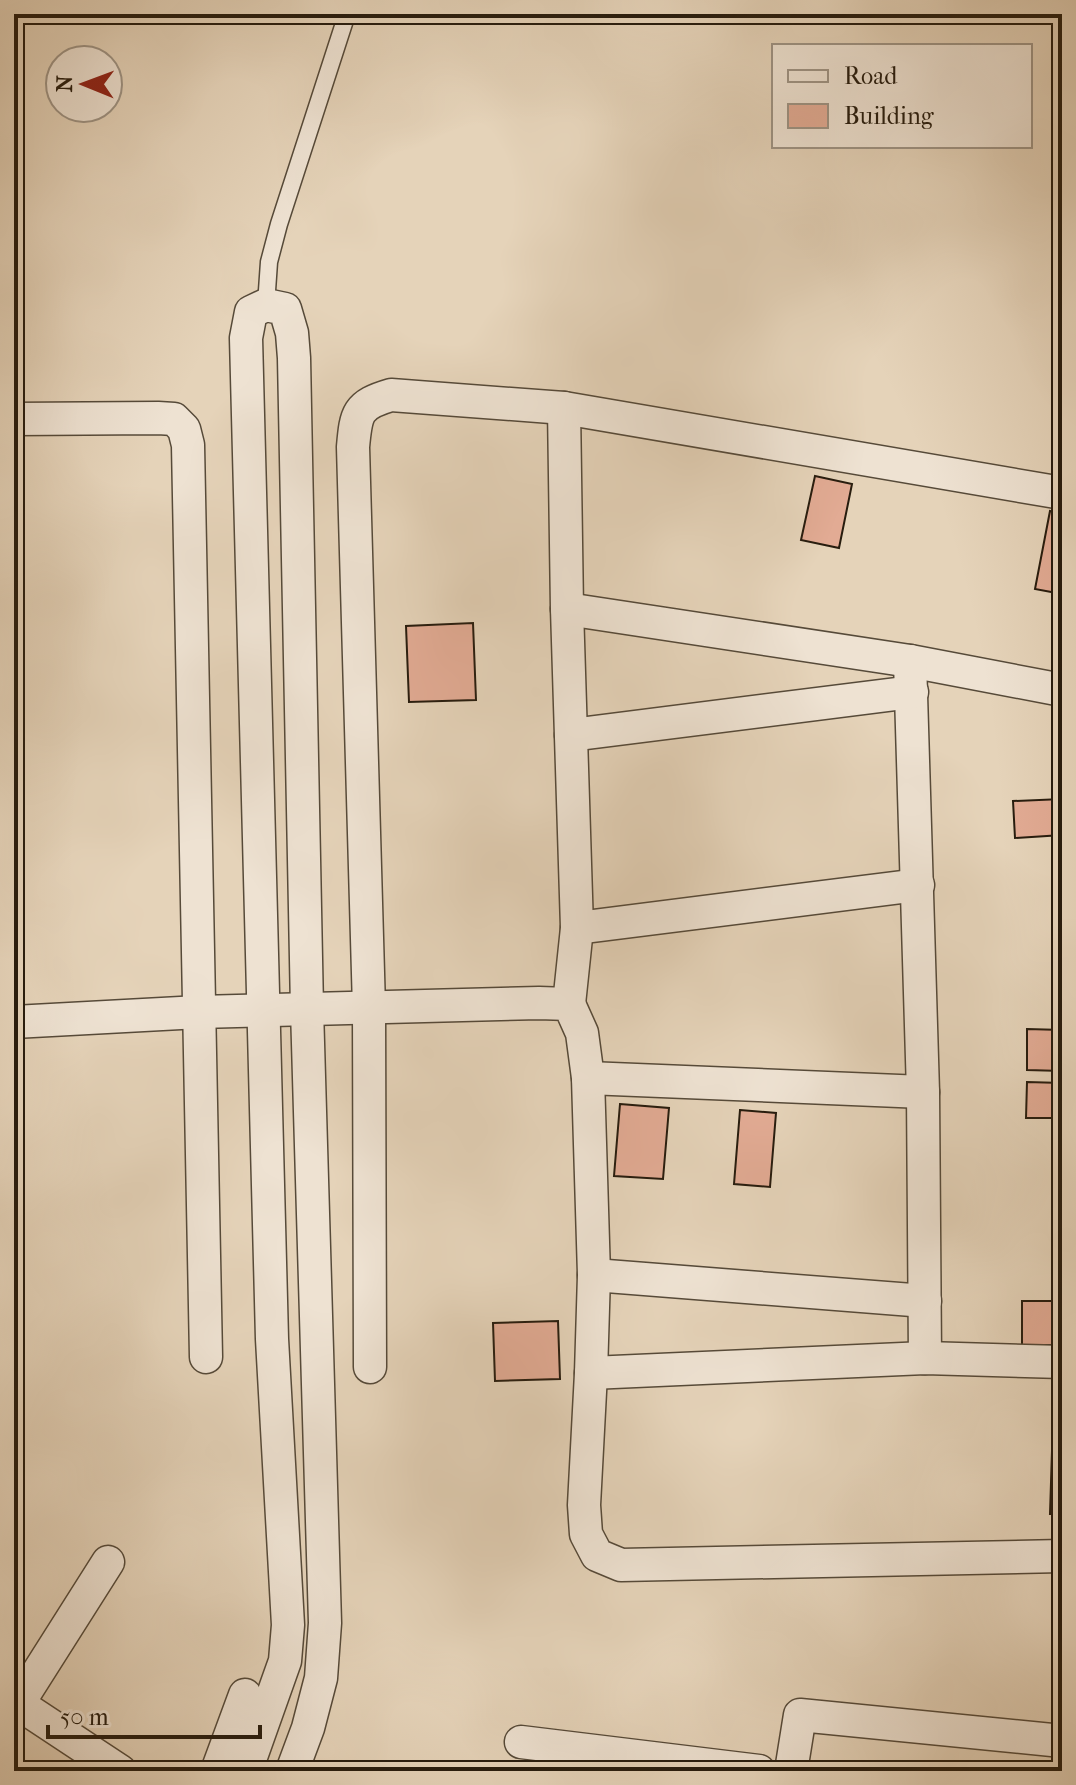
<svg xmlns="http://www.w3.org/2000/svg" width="1076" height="1785" font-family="'IM FELL French Canon',serif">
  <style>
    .building { fill: #e2ab94; stroke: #271c0e; stroke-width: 2 }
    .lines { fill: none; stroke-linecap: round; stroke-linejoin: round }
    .lane-casing { stroke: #564a39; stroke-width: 19 }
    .street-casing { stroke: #564a39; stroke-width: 35 }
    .lane { stroke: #eee2d2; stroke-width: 16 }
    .street { stroke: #eee2d2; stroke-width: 32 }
  </style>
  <rect width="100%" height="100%" fill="#e5d3b9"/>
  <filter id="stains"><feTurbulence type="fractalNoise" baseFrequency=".0025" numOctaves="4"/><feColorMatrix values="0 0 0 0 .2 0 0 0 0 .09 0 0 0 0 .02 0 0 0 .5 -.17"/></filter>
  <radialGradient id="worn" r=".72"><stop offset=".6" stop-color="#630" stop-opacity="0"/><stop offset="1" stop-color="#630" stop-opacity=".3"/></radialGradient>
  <g class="building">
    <polygon points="815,476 852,484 839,548 801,540"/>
    <polygon points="1050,511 1062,513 1062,594 1035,589"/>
    <polygon points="473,623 476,700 409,702 406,626"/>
    <polygon points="1062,799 1062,835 1015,838 1013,801"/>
    <polygon points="1027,1029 1062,1030 1062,1071 1027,1070"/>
    <polygon points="1027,1082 1062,1083 1062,1118 1026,1118"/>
    <polygon points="620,1104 669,1108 663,1179 614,1176"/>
    <polygon points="740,1110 776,1113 770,1187 734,1184"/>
    <rect x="1022" y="1301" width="40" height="44"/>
    <polygon points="558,1321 560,1379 495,1381 493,1323"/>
    <polygon points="1052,1451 1062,1451 1062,1514 1050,1514"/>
  </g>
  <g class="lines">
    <g class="lane-casing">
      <polyline id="lane" points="266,305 269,262 279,224 347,14"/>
    </g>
    <g class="street-casing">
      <g id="street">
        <polyline points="564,408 567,609 577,928 569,1004"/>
        <polyline points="14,419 158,418 174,419 184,429 188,445 206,1357"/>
        <polyline points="567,609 910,661 1062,690"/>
        <polyline points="910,661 923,1092 925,1358"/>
        <polyline points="571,735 912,692"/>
        <polyline points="577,928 918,885"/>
        <polyline points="14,1022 199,1012 539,1003 569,1004 582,1033 588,1078 594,1275 591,1373 584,1505 586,1534 597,1555 621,1565 1062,1556"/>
        <polyline points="588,1078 923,1092"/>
        <polyline points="594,1275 925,1301"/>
        <path d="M370 1367 369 1008 353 447C356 413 357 405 391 395L564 408 1062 493"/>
        <polyline points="591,1373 925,1358 1062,1362"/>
        <polyline points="14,1701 120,1771"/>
        <polyline points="18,1704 108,1562"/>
        <polyline points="521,1742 759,1771"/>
        <polyline points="217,1771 245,1695"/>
        <polyline points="246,1771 285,1661 288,1625 272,1339 246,338 251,312 266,305 285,309 292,333 294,358 307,1009 325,1623 321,1678 308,1728 292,1771"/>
        <polyline points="791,1771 800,1715 1062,1741"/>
      </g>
    </g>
    <use href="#lane" class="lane"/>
    <use href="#street" class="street"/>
  </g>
  <rect width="1076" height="1785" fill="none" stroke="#e5d3b9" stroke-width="48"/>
  <rect x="16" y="16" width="1044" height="1753" fill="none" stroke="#271c0e" stroke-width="4"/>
  <rect x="24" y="24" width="1028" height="1737" fill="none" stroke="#271c0e" stroke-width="2"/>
  <rect x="772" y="44" width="260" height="104" fill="#eee2d2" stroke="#9e9384" stroke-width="2"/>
  <rect x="788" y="70" width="40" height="12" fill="#eee2d2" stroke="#9e9384" stroke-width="2"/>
  <text x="844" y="84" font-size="24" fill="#271c0e">Road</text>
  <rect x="788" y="104" width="40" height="24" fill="#e2ab94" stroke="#9e9384" stroke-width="2"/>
  <text x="844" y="124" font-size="24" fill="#271c0e">Building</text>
  <g transform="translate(84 84) rotate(271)"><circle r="38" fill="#eee2d2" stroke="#9e9384" stroke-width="2"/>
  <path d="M0-6L14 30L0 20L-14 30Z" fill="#8f2418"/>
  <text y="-12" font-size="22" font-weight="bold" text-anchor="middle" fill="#271c0e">N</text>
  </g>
  <path d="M48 1725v12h212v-12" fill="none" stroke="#271c0e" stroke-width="4"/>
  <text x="60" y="1725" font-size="24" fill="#271c0e" stroke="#eee2d2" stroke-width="6" paint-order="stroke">50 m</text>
  <rect width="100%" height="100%" filter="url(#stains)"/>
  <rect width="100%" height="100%" fill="url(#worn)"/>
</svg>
